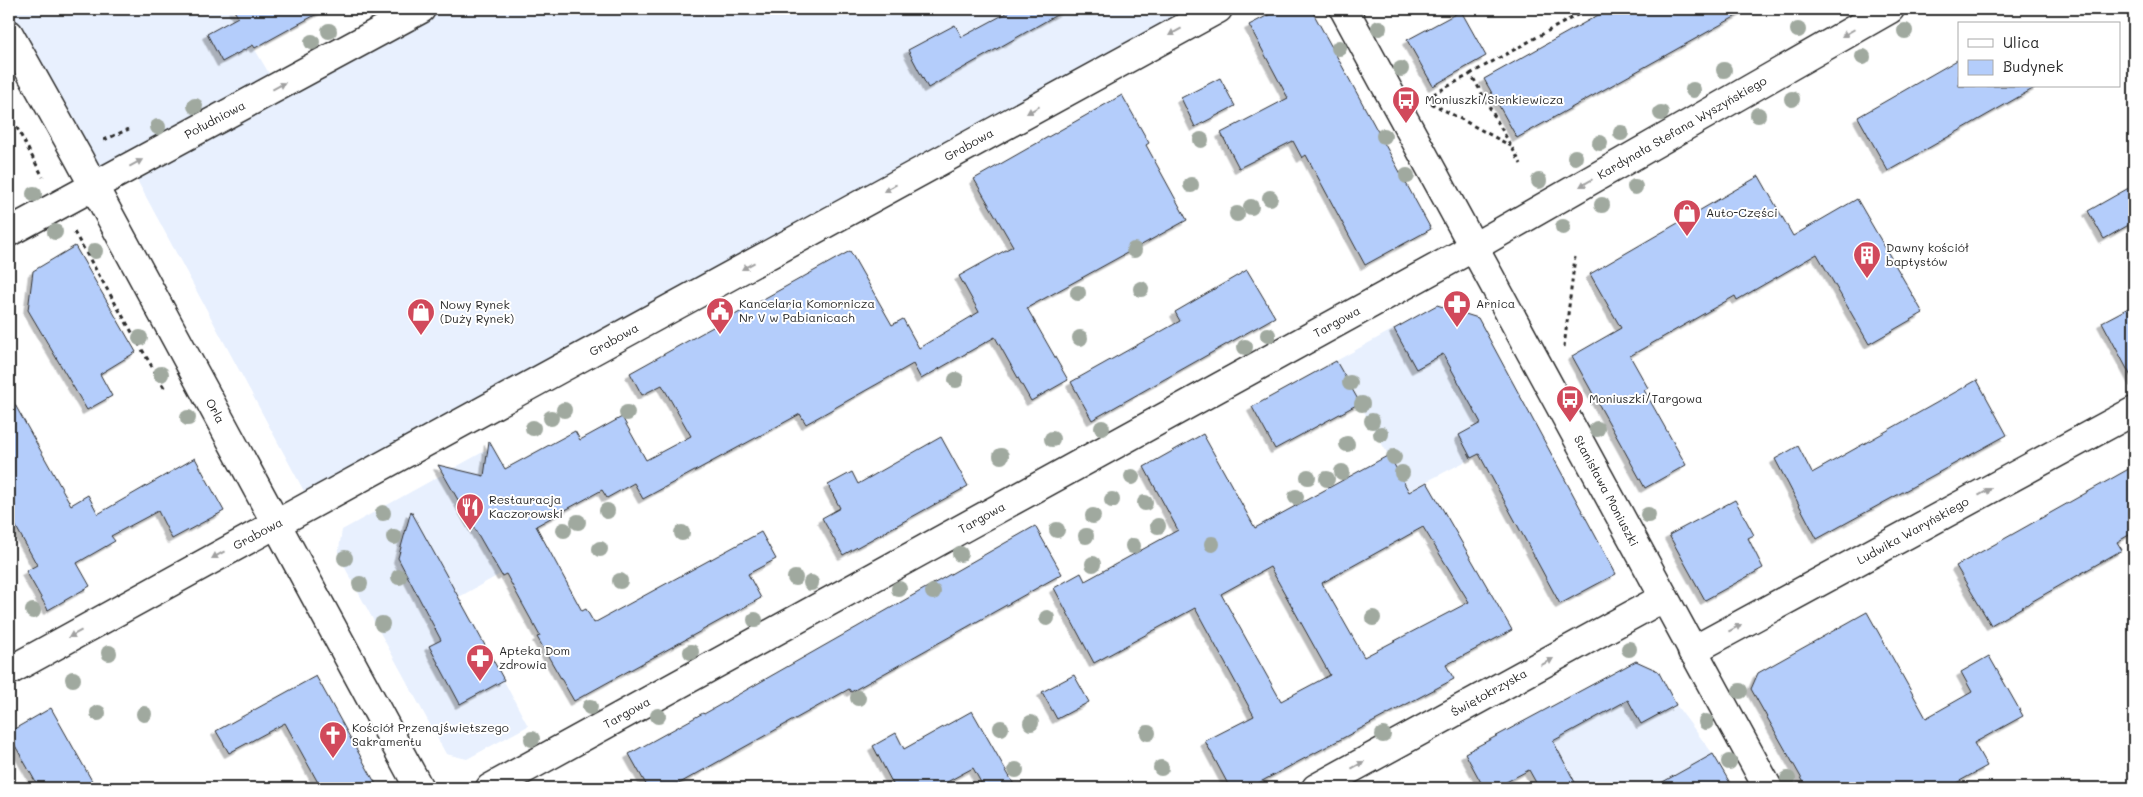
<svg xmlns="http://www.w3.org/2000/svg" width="2143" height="797" font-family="Mali,sans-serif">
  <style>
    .built { fill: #e8f0fe }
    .building { fill: #b4cdfb; stroke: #2b2b2b; fill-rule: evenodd; filter: url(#shadow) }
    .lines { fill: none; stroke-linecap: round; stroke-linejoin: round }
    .minor-casing { stroke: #2b2b2b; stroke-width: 31 }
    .tertiary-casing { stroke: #2b2b2b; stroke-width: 31 }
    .path { stroke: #2b2b2b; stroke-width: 3; stroke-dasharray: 4 4; stroke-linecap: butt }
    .minor { stroke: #fff; stroke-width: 28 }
    .tertiary { stroke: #fff; stroke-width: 28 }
    .tree { fill: #a0a99f }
    .oneway { fill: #a0a0a0 }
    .labels { text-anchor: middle; stroke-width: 4; stroke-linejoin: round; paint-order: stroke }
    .poi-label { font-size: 12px; fill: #2b2b2b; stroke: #fff; text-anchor: start }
    .street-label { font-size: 12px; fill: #2b2b2b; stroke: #fff }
  </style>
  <defs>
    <filter id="shadow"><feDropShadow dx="-4.5" dy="4.5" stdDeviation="0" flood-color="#0004"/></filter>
  </defs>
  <rect width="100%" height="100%" fill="#fff"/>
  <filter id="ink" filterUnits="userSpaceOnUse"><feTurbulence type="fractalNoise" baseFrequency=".02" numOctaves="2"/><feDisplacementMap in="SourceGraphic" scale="10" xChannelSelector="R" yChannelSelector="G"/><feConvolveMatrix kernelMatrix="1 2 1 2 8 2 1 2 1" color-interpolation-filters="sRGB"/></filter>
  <g filter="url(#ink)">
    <g class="built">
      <polygon points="9,9 231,9 277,87 421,9 1218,9 312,506 130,167 93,186 9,34"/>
      <polygon points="1437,305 1478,318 1536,425 1408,491 1336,361"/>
      <polygon points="492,447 547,548 459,597 528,726 467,759 446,754 338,555 342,530"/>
      <polygon points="1644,665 1658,671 1676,705 1713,754 1652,788 1539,788 1508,730"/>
    </g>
    <g class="building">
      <polygon points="233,9 326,9 255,48 253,45 222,62 207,34 238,17"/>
      <polygon points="1014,9 1067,9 928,88 908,50 955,25 962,37"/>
      <polygon points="1280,9 1311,9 1431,229 1365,265 1306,155 1302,158 1293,141 1239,168 1221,133 1288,98 1249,25"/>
      <polygon points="1609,9 1749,9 1517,138 1484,79"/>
      <polygon points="1461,11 1486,56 1433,86 1407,40"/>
      <polygon points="1959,59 1959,86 2038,86 1888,171 1858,117"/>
      <polygon points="1220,78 1235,106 1195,127 1181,98"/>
      <polygon points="1122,95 1149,143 1146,145 1187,220 1027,308 1068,380 1031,401 995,337 921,379 913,364 806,424 800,414 643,499 634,483 607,498 602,490 536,526 582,611 586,609 594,623 761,532 776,559 748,574 761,598 574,701 537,637 540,636 506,574 502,576 438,465 484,476 489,441 505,469 575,431 580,440 622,417 646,460 691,436 662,385 642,395 630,373 850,251 892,325 903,319 919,348 979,312 959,276 1013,246 974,179"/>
      <polygon points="1759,176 1793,236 1857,199 1923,313 1869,344 1817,254 1737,300 1735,296 1630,356 1648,388 1644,390 1686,465 1645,488 1572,356 1621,328 1590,274"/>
      <polygon points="2134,185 2134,222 2104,239 2088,211"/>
      <polygon points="75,246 136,352 100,374 112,396 87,410 28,310 33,271"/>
      <polygon points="1247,270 1275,317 1092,420 1071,382 1180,321 1175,312"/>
      <polygon points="1437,305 1478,318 1616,574 1560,604 1479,454 1471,458 1459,435 1481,423 1443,354 1416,369 1394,329"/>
      <polygon points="2134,305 2134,382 2102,322"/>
      <polygon points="1336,361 1360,403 1275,449 1252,407"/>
      <polygon points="1977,380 2007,435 1817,539 1775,459 1798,446 1812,473"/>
      <polygon points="9,394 71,505 88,495 98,514 195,458 224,511 172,539 158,511 111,536 115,541 77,563 90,586 48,610 26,571 37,565 9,514"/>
      <path d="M1203 434 1255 528 1389 455 1409 492 1427 482 1512 630 1446 665 1454 679 1249 788H1230L1205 741 1254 716 1195 608 1094 663 1054 588 1081 573 1085 581 1178 530 1144 467ZM1423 527 1469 602 1364 657 1322 583ZM1270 567 1330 675 1281 701 1221 594Z"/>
      <polygon points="941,437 968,486 843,555 822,518 840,508 828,485 852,472 858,484"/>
      <polygon points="2134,466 2134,532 2117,542 2122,550 1991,625 1956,566"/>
      <polygon points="1735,500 1754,535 1748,538 1763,568 1705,600 1669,535"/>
      <polygon points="411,511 504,680 460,704 429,646 441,640 398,558"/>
      <polygon points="1035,526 1062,574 851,692 849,689 671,788 648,788 629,754 703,713 704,714"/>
      <polygon points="1867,612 1926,718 1972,692 1961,672 1989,656 2023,716 1974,743 1987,766 1947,788 1807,788 1751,689 1758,673"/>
      <polygon points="1636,661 1658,671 1676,705 1641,724 1628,700 1553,741 1578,788 1539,788 1529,770 1495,788 1484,788 1465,753"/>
      <polygon points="1074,675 1089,702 1057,719 1042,692"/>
      <polygon points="316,676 336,712 378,788 321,788 285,723 229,753 216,731"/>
      <polygon points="51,708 96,788 39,788 9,735 9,732"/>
      <polygon points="972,711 1016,788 984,788 973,768 936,788 895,788 873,746 896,733 904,749"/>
      <polygon points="1713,754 1733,788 1652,788"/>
    </g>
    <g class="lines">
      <g class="minor-casing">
        <g id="minor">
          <polyline points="9,232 421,9"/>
          <polyline points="276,524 1218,9"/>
          <polyline points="1692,651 2134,411"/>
          <polyline points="490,788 1474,247 1890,9"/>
          <polyline points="1316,788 1663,598"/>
        </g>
      </g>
      <g class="tertiary-casing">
        <g id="tertiary">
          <polyline points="1344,9 1768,788"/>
          <polyline points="9,34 78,157 419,788"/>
          <polyline points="9,671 276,524"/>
        </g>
      </g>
      <g class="path">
        <polyline points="1470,74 1588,9"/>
        <polyline points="1426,98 1471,74 1521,164"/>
        <polyline points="1431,103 1511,146"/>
        <polyline points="9,113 43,177"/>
        <polyline points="104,140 129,129"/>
        <polyline points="74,232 166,391"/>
        <polyline points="1564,347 1575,257"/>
      </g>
      <use href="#minor" class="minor"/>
      <use href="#tertiary" class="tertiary"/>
    </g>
    <g class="tree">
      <circle cx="1379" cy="28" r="8"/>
      <circle cx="1798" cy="30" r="8"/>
      <circle cx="329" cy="31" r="8"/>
      <circle cx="1905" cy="31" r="8"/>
      <circle cx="312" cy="42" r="8"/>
      <circle cx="1339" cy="48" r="8"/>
      <circle cx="1863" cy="57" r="8"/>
      <circle cx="1401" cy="69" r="8"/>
      <circle cx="1724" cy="70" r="8"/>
      <circle cx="1693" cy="90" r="8"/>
      <circle cx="1792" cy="99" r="8"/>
      <circle cx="195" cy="106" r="8"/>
      <circle cx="1661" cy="113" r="8"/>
      <circle cx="1758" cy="115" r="8"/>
      <circle cx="158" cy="127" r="8"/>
      <circle cx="1621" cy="133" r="8"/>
      <circle cx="1384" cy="136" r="8"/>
      <circle cx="1201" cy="140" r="8"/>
      <circle cx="1600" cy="143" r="8"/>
      <circle cx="1575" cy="157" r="8"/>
      <circle cx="1407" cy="176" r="8"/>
      <circle cx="1539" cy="181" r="8"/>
      <circle cx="1191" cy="185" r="8"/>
      <circle cx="1635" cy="187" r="8"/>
      <circle cx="34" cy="194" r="8"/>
      <circle cx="1270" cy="198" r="8"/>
      <circle cx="1602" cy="205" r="8"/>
      <circle cx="1251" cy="207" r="8"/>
      <circle cx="1237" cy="214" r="8"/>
      <circle cx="1563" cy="227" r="8"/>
      <circle cx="55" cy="232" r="8"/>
      <circle cx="1134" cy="250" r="8"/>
      <circle cx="95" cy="251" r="8"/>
      <circle cx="1141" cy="289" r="8"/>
      <circle cx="1078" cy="293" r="8"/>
      <circle cx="1268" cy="335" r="8"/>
      <circle cx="140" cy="338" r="8"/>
      <circle cx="1080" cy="338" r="8"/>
      <circle cx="1245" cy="347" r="8"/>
      <circle cx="161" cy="374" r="8"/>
      <circle cx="956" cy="380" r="8"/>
      <circle cx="1350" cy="383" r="8"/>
      <circle cx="1362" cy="404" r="8"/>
      <circle cx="564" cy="410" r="8"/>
      <circle cx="627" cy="413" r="8"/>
      <circle cx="188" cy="418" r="8"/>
      <circle cx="551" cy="418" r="8"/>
      <circle cx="1372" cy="421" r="8"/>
      <circle cx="533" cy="428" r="8"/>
      <circle cx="1102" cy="428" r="8"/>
      <circle cx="1597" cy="429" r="8"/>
      <circle cx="1381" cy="434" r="8"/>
      <circle cx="1052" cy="439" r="8"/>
      <circle cx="1347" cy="444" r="8"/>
      <circle cx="1001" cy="456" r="8"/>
      <circle cx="1394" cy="457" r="8"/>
      <circle cx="1342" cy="472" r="8"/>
      <circle cx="1402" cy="473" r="8"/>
      <circle cx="1132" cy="477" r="8"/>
      <circle cx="1308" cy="477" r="8"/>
      <circle cx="1327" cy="479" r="8"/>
      <circle cx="1296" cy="497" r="8"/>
      <circle cx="1112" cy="500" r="8"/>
      <circle cx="1145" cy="503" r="8"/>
      <circle cx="607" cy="511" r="8"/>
      <circle cx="383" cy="513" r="8"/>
      <circle cx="1648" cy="515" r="8"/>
      <circle cx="1093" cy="516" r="8"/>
      <circle cx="578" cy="522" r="8"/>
      <circle cx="1158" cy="526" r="8"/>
      <circle cx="564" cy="530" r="8"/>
      <circle cx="1057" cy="530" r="8"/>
      <circle cx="682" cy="533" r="8"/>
      <circle cx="1086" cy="536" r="8"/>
      <circle cx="394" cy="537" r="8"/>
      <circle cx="1212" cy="544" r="8"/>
      <circle cx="1133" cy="546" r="8"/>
      <circle cx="600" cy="549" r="8"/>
      <circle cx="960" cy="554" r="8"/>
      <circle cx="345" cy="558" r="8"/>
      <circle cx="1093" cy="564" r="8"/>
      <circle cx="399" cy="577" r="8"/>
      <circle cx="795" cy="578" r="8"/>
      <circle cx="620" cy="581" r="8"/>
      <circle cx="811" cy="583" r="8"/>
      <circle cx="360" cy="584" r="8"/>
      <circle cx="899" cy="589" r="8"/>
      <circle cx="933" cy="592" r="8"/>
      <circle cx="33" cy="611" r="8"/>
      <circle cx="1047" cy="618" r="8"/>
      <circle cx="1373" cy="618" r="8"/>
      <circle cx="755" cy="620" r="8"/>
      <circle cx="382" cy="624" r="8"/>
      <circle cx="1629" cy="649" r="8"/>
      <circle cx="691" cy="652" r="8"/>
      <circle cx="109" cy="653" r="8"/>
      <circle cx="73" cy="679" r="8"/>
      <circle cx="1740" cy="691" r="8"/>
      <circle cx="858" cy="698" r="8"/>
      <circle cx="590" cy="707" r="8"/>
      <circle cx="98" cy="713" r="8"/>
      <circle cx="144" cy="714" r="8"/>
      <circle cx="658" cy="716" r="8"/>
      <circle cx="1706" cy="722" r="8"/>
      <circle cx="1031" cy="723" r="8"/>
      <circle cx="1001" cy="728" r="8"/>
      <circle cx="1148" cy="733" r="8"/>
      <circle cx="1383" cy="735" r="8"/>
      <circle cx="532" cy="739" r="8"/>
      <circle cx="1729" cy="762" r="8"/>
      <circle cx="1161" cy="768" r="8"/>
      <circle cx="1016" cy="770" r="8"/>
      <circle cx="1788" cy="779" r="8"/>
    </g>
    <defs><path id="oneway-solid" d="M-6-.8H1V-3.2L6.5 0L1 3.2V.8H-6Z" transform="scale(1.25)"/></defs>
    <g class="oneway">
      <use href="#oneway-solid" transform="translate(1175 32) rotate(151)"/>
      <use href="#oneway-solid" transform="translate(1848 33) rotate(150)"/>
      <use href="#oneway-solid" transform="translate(279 86) rotate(-28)"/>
      <use href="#oneway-solid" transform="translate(1033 110) rotate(151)"/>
      <use href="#oneway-solid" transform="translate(136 163) rotate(-28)"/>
      <use href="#oneway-solid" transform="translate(1586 183) rotate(150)"/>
      <use href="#oneway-solid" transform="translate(890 188) rotate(151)"/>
      <use href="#oneway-solid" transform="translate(748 266) rotate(151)"/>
      <use href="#oneway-solid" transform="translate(1985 492) rotate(-29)"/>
      <use href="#oneway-solid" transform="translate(218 555) rotate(151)"/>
      <use href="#oneway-solid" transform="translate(1735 628) rotate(-29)"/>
      <use href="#oneway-solid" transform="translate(75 634) rotate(151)"/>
      <use href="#oneway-solid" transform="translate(1547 662) rotate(-29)"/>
      <use href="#oneway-solid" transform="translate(1358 765) rotate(-29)"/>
    </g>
  </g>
  <defs>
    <g id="bus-pin" transform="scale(1.4375)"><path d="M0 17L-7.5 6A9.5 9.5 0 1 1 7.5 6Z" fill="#d1495b" stroke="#fff"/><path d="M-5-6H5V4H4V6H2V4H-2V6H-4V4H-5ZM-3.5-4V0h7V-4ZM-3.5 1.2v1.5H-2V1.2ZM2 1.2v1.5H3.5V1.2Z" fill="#fff"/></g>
    <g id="shop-pin" transform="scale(1.4375)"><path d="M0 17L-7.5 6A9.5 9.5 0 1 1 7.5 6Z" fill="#d1495b" stroke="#fff"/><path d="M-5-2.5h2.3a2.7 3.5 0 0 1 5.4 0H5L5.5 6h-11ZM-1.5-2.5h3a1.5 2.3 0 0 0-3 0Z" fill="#fff"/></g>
    <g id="building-pin" transform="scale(1.4375)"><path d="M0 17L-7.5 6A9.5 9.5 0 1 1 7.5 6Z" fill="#d1495b" stroke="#fff"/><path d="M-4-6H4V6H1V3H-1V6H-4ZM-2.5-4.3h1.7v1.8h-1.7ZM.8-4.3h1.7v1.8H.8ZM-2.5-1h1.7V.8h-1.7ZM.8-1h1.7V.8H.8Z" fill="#fff"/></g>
    <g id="pharmacy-pin" transform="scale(1.4375)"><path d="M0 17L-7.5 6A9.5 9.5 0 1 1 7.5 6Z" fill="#d1495b" stroke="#fff"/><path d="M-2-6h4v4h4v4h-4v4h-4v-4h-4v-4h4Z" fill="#fff"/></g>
    <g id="civic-pin" transform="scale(1.4375)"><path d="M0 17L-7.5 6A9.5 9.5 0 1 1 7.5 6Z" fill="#d1495b" stroke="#fff"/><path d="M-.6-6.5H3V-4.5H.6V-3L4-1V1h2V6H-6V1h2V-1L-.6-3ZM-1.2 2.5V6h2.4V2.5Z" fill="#fff"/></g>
    <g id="restaurant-pin" transform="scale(1.4375)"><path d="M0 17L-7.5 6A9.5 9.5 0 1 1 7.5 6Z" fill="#d1495b" stroke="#fff"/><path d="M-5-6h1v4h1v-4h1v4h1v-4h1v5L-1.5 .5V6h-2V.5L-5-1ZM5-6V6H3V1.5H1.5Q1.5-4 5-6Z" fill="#fff"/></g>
    <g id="church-pin" transform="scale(1.4375)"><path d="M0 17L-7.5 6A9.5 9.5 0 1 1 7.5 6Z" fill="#d1495b" stroke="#fff"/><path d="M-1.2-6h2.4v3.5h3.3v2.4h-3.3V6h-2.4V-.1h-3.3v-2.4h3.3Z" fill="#fff"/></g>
  </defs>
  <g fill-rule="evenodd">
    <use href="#bus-pin" x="1406" y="100"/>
    <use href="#shop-pin" x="1687" y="213"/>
    <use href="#building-pin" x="1867" y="255"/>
    <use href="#pharmacy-pin" x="1457" y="304"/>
    <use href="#civic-pin" x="720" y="311"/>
    <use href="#shop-pin" x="421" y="312"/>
    <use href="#bus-pin" x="1570" y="399"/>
    <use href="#restaurant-pin" x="470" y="507"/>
    <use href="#pharmacy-pin" x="480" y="658"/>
    <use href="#church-pin" x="333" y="735"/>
  </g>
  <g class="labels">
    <g class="poi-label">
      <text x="1425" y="104">Moniuszki/Sienkiewicza</text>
      <text x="1706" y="217">Auto-Części</text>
      <text x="1886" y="252">Dawny kościół<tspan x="1886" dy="14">baptystów</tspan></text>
      <text x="739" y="308">Kancelaria Komornicza<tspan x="739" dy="14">Nr V w Pabianicach</tspan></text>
      <text x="1476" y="308">Arnica</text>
      <text x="440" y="309">Nowy Rynek<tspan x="440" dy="14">(Duży Rynek)</tspan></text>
      <text x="1589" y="403">Moniuszki/Targowa</text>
      <text x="489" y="504">Restauracja<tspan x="489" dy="14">Kaczorowski</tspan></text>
      <text x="499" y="655">Apteka Dom<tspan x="499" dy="14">zdrowia</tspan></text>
      <text x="352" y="732">Kościół Przenajświętszego<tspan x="352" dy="14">Sakramentu</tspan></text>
    </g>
    <g class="street-label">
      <text transform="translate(215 120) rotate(-28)" y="4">Południowa</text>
      <text transform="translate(1682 128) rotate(-30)" y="4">Kardynała Stefana Wyszyńskiego</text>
      <text transform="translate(969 145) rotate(-29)" y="4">Grabowa</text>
      <text transform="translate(1337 322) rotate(-29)" y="4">Targowa</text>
      <text transform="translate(614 340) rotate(-29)" y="4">Grabowa</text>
      <text transform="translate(215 411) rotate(62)" y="4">Orla</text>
      <text transform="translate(1606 491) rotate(62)" y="4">Stanisława Moniuszki</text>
      <text transform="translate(982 518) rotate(-29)" y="4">Targowa</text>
      <text transform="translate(1913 531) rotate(-29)" y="4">Ludwika Waryńskiego</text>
      <text transform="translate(258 534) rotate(-28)" y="4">Grabowa</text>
      <text transform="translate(1489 693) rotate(-29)" y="4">Świętokrzyska</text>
      <text transform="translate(627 713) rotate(-29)" y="4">Targowa</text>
    </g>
  </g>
  <rect width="2143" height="797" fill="none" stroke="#fff" stroke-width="30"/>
  <rect x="15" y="15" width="2113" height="767" fill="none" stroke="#2b2b2b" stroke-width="2" filter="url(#ink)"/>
  <rect x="1958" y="22" width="162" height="65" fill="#ffffff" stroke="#aaaaaa"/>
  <rect x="1968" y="39" width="25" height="8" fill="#ffffff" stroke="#aaaaaa"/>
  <text x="2003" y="48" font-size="15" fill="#2b2b2b">Ulica</text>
  <rect x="1968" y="60" width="25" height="15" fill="#b4cdfb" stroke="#aaaaaa"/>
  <text x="2003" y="72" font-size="15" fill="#2b2b2b">Budynek</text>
</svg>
